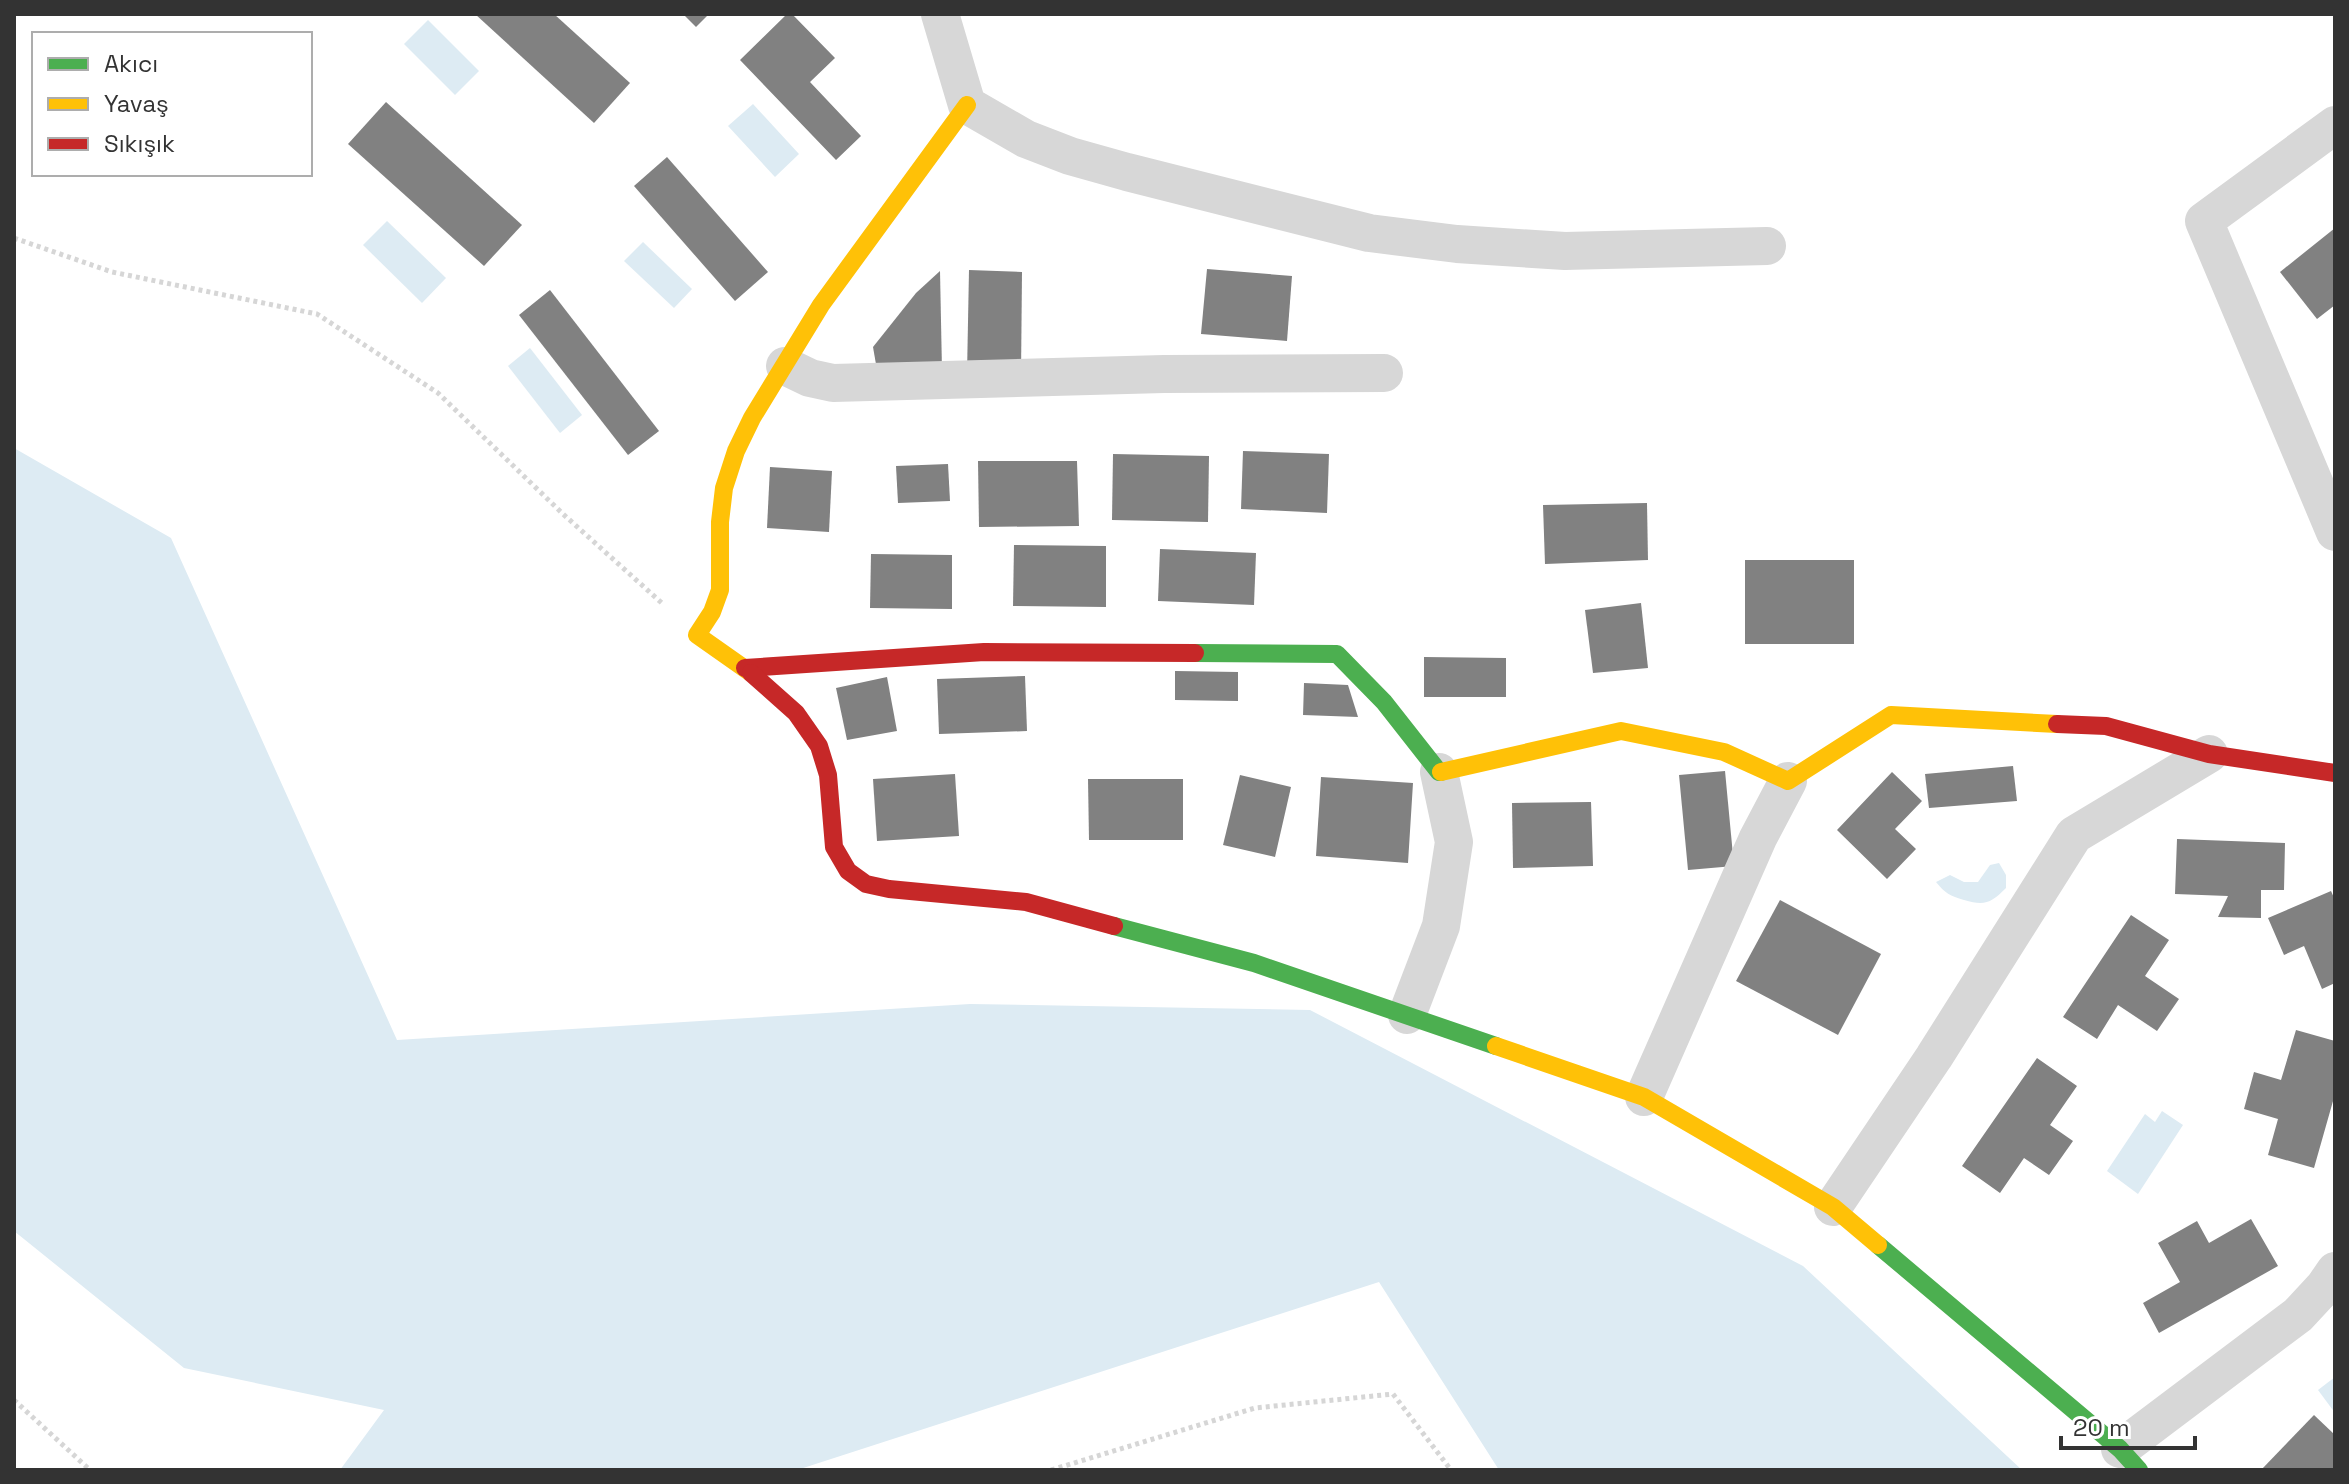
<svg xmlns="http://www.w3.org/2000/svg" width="2349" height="1484" font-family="'Space Grotesk',sans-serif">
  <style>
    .water { fill: #ddebf3 }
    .building { fill: #818181 }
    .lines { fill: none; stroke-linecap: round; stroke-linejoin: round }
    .path { stroke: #d6d6d6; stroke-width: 5; stroke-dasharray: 4 4; stroke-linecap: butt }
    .street { stroke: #d7d7d7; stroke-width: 38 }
    .fast { stroke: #4caf50; stroke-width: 18 }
    .slow { stroke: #ffc107; stroke-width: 18 }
    .jam { stroke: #c62828; stroke-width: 18 }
  </style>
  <rect width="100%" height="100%" fill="#fff"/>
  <g class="water">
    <polygon points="428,20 479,71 455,95 404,44"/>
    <polygon points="753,104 799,154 775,177 728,126"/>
    <polygon points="387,221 446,278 422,303 363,245"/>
    <polygon points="643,242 692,289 674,308 624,261"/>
    <polygon points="530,348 582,415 560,433 508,366"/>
    <polygon points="14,448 171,538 397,1040 970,1004 1310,1010 1803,1266 2022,1470 1499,1470 1379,1282 797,1470 340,1470 384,1410 184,1368 14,1231"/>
    <path d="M1999 863 2006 875V888C1991 903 1985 906 1964 900 1950 896 1945 893 1936 882L1950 875 1964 882H1978L1990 865Z"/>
    <polygon points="2162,1111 2183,1125 2138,1194 2107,1171 2145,1114 2155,1122"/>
    <polygon points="2335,1377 2335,1413 2318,1390"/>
  </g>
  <g class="building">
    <polygon points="475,14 554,14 630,83 594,123"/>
    <polygon points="683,14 709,14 696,27"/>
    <polygon points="787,14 792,14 835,58 810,82 861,136 836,160 740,60"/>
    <polygon points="386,102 522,225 484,266 348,144"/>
    <polygon points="667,157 768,272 735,301 634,186"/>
    <polygon points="2335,228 2335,305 2317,319 2280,272"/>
    <polygon points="1207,269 1292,276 1287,341 1201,334"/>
    <polygon points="969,270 1022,272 1021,375 967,374"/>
    <polygon points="940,271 942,371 877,370 873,347 916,293"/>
    <polygon points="550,290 659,431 628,455 519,315"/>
    <polygon points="1243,451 1329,454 1327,513 1241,509"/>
    <polygon points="1113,454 1209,456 1208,522 1112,520"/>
    <polygon points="978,461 1077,461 1079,526 979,527"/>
    <polygon points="948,464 950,501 898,503 896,466"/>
    <polygon points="770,467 832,471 829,532 767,528"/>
    <polygon points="1647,503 1648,560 1545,564 1543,505"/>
    <polygon points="1014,545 1106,546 1106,607 1013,606"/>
    <polygon points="1160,549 1256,553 1254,605 1158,601"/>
    <polygon points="871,554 952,555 952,609 870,608"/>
    <rect x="1745" y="560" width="109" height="84"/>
    <polygon points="1641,603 1648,668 1593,673 1585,610"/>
    <polygon points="1424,657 1506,658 1506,697 1424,697"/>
    <polygon points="1175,671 1238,672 1238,701 1175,700"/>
    <polygon points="1025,676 1027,731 939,734 937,679"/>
    <polygon points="887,677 897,731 847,740 836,688"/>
    <polygon points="1304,683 1348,685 1358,717 1303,715"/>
    <polygon points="2013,766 2017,801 1929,808 1925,774"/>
    <polygon points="1725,771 1734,866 1688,870 1679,775"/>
    <polygon points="1892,772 1922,801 1895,829 1916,849 1887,879 1837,830"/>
    <polygon points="955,774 959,836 877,841 873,779"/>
    <polygon points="1240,775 1291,787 1275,857 1223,845"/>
    <polygon points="1321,777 1413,783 1408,863 1316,856"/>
    <polygon points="1088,779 1183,779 1183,840 1089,840"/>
    <polygon points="1591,802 1593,866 1513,868 1512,803"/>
    <polygon points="2177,839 2285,843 2284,890 2261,890 2261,918 2218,917 2228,896 2175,894"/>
    <polygon points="2331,891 2335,900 2335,983 2322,989 2304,946 2284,955 2268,918"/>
    <polygon points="1780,900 1881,954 1838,1035 1736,981"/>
    <polygon points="2131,915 2169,940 2145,976 2179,999 2157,1031 2118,1005 2097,1039 2063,1017"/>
    <polygon points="2296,1030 2335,1041 2335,1094 2314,1168 2268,1155 2278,1119 2244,1109 2254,1072 2281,1080"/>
    <polygon points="2037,1058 2077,1086 2050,1125 2073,1141 2049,1175 2024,1158 2000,1193 1962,1166"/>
    <polygon points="2251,1219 2278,1266 2159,1333 2143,1303 2180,1282 2158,1243 2197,1221 2209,1243"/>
    <polygon points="2314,1415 2335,1435 2335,1470 2261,1470"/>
  </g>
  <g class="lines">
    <g class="path">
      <polyline points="14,238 112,272 317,314 438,393 563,514 664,605"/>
      <polyline points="14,1400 90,1470"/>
      <polyline points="1051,1470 1255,1408 1393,1394 1451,1470"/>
    </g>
    <g class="street">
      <polyline points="940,14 967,105 1026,139 1070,156 1127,172 1369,233 1457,244 1565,251 1767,246"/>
      <polyline points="2335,125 2204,221 2335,532"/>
      <polyline points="785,366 810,378 833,383 1164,374 1384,373"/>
      <polyline points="1407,1015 1441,926 1454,842 1439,772"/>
      <polyline points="1644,1097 1758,838 1788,781"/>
      <polyline points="1833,1207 1934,1057 2074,835 2209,754"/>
      <polyline points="2120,1449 2298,1315 2324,1287 2335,1271"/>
    </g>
    <g class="fast">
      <polyline points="1195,653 1337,654 1384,702 1439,772 1441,772"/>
      <polyline points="1114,926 1254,963 1496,1046"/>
      <polyline points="1878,1245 2120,1449 2139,1470"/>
    </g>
    <g class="slow">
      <polyline points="751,673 697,635 712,612 720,590 720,522 724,488 736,451 752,418 821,305 967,105"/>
      <polyline points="1441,772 1621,731 1724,752 1788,781 1891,715 2057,724"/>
      <polyline points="1496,1046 1644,1097 1833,1207 1878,1245"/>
    </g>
    <g class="jam">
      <polyline points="745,668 984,652 1195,653"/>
      <polyline points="751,673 796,713 819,746 828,775 834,847 848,871 866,884 889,889 1026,902 1114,926"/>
      <polyline points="2057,724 2106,726 2209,754 2335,773"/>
    </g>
  </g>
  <rect width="2349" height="1484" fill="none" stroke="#333333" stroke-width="32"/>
  <rect x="32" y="32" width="280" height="144" fill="#ffffff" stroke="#adadad" stroke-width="2"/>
  <rect x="48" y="58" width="40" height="12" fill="#4caf50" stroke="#adadad" stroke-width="2"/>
  <text x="104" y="72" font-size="24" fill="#333333">Akıcı</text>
  <rect x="48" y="98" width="40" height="12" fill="#ffc107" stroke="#adadad" stroke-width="2"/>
  <text x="104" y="112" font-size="24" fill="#333333">Yavaş</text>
  <rect x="48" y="138" width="40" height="12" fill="#c62828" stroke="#adadad" stroke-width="2"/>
  <text x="104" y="152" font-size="24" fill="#333333">Sıkışık</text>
  <path d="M2061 1436v12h134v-12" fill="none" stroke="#333333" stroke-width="4"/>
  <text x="2073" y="1436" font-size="24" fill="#333333" stroke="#ffffff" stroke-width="6" paint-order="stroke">20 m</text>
</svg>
